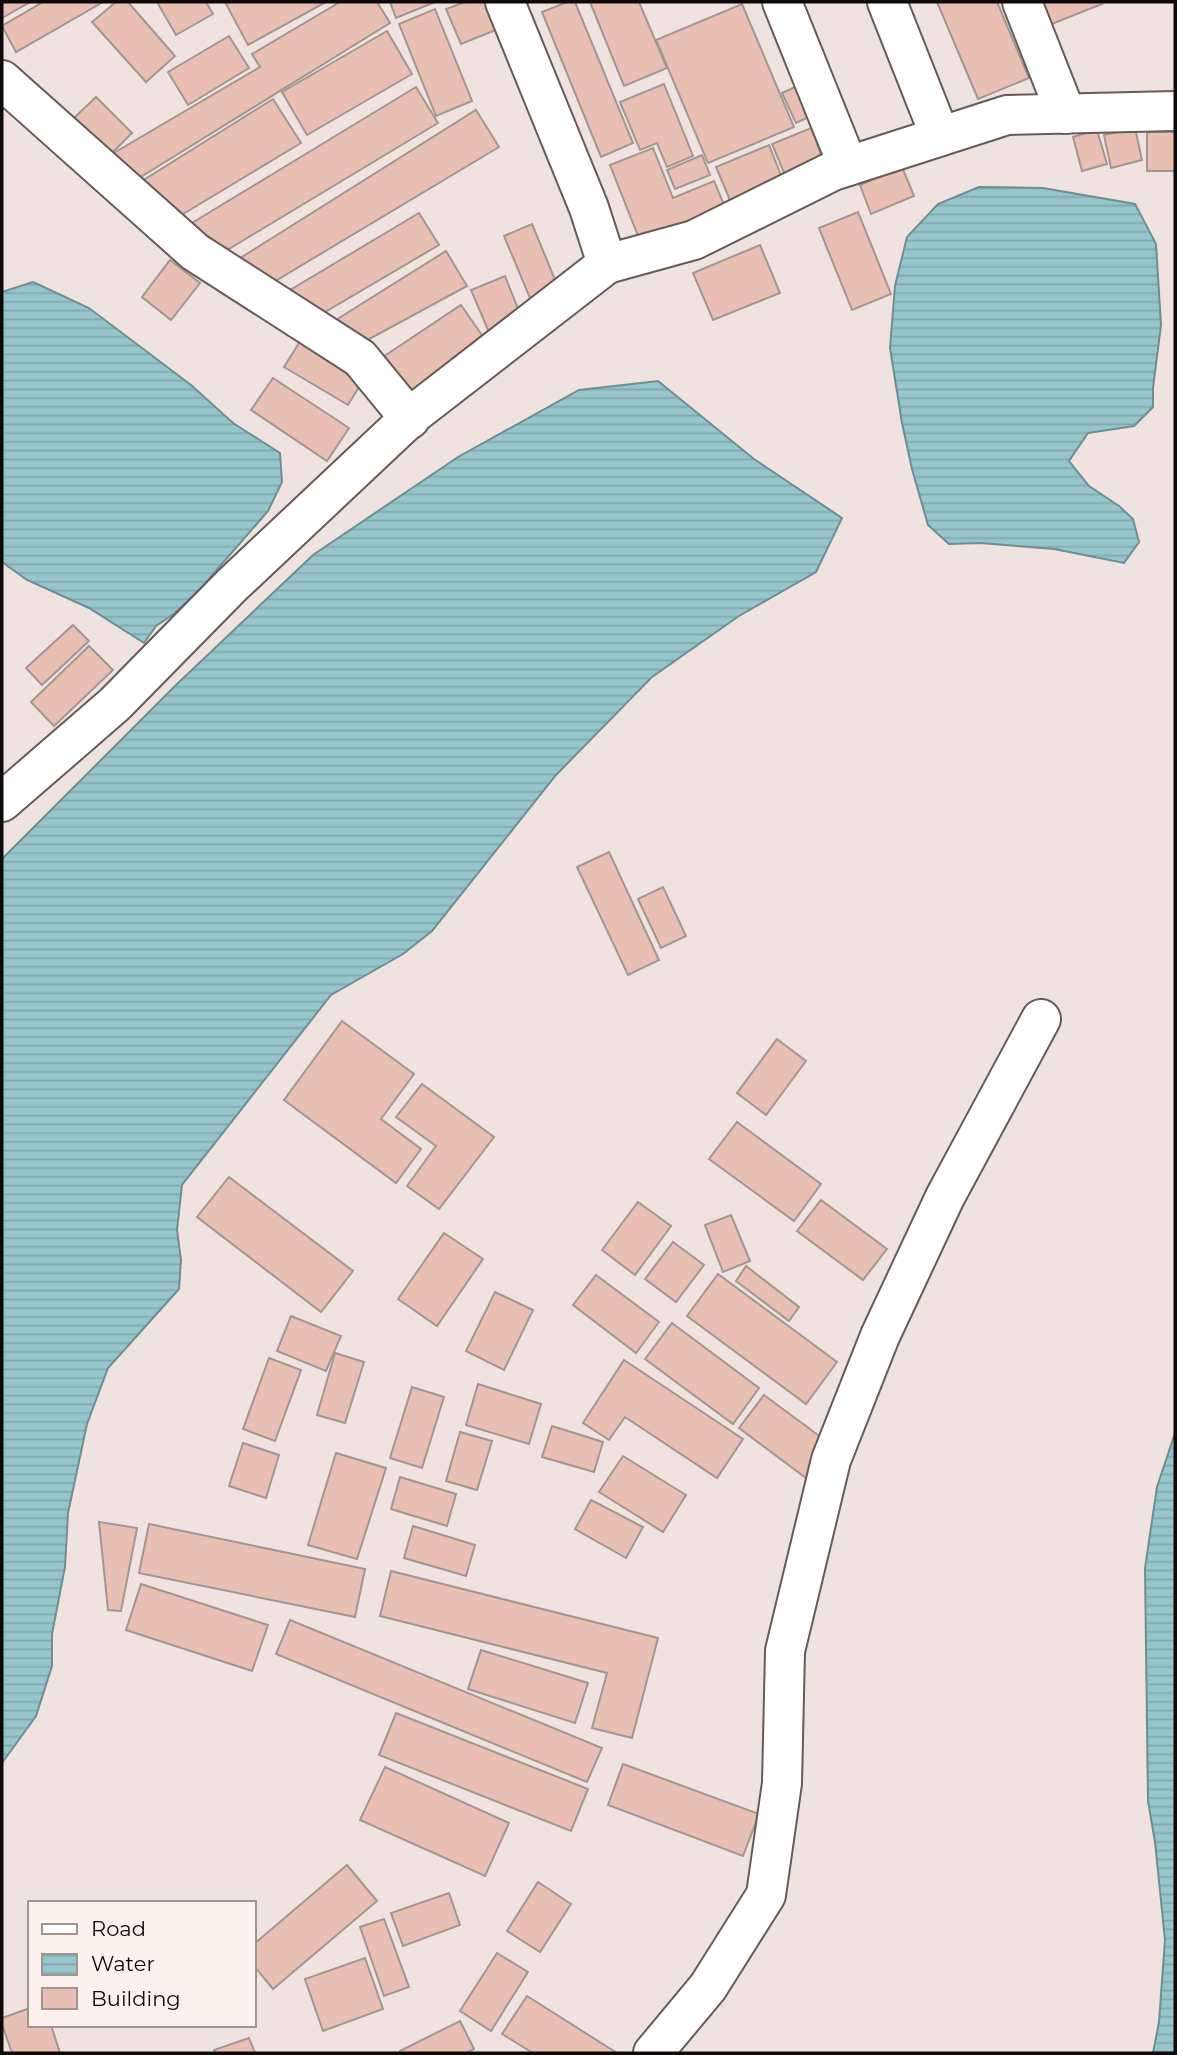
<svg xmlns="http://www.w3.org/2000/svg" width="1177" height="2055" font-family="Montserrat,sans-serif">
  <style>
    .water { fill: url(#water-rules); stroke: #6d8e92; stroke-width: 2 }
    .building { fill: #e9bfb4; stroke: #a29693; stroke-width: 2 }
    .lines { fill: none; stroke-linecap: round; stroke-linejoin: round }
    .minor-casing { stroke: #655b57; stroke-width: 42 }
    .minor { stroke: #fff; stroke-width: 38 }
  </style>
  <defs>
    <pattern id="water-rules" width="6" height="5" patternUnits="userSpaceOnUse" patternTransform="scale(1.75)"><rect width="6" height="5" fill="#96c6cc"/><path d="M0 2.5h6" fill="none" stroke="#80a9ae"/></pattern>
  </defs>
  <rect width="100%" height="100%" fill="#f0e3df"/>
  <g class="water">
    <polygon points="979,187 1043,188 1135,204 1156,244 1161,325 1153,388 1153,407 1134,426 1088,433 1069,461 1089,486 1119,506 1133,519 1139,542 1124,563 1054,549 980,543 949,544 928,525 912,469 902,423 890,348 895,286 907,237 938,204"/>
    <polygon points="33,282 89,308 191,385 233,423 280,453 282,482 268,511 202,587 175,613 156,626 144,643 89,608 27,580 2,562 2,292"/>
    <polygon points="658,381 754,459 842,518 816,572 739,616 652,677 556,775 432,931 403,954 331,995 182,1185 177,1230 181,1260 179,1289 108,1368 87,1424 68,1513 65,1567 52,1634 52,1666 36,1716 2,1763 2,859 176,685 313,555 458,457 579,390"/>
    <polygon points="1175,1433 1175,2053 1153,2053 1159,2022 1165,1940 1155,1842 1148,1801 1145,1568 1157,1487"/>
  </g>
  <g class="building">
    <polygon points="2,2 30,2 2,18"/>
    <polygon points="43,2 103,2 16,52 2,26"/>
    <polygon points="116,2 128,2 175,56 146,82 92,22"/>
    <polygon points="157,2 206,2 213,14 176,35"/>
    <polygon points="225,2 326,2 248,45"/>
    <polygon points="340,2 377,2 390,23 131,183 107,157 260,67 252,54"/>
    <polygon points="390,2 435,2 396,18"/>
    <polygon points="465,2 491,2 501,28 461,44 446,9"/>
    <polygon points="567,2 575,2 633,143 601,157 542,12"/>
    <polygon points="590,2 639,2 667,68 624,86"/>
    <polygon points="937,2 997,2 1029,78 978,99"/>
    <polygon points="1038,2 1101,2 1102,4 1047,26"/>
    <polygon points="742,4 794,127 708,163 656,40"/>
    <polygon points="435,9 472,101 436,116 399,24"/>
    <polygon points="387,31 412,74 307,135 282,92"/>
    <polygon points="229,36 249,68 188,105 168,72"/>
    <polygon points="664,84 693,156 667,167 657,143 640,150 620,102"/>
    <polygon points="799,85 813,115 796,123 782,93"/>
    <polygon points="416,87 438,123 219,255 182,229"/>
    <polygon points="96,97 132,133 110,155 74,118"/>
    <polygon points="273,99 301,143 178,217 139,183"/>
    <polygon points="476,110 499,147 267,286 229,265"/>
    <polygon points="811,128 823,159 785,175 772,144"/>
    <polygon points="1135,128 1142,160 1111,168 1104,135"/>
    <polygon points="1097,130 1107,164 1082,171 1073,137"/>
    <rect x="1147" y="132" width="28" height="39"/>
    <polygon points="769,145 784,183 732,205 716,167"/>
    <polygon points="653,148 673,198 714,181 727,212 642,246 610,165"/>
    <polygon points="702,155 710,175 675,189 667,170"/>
    <polygon points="902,167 914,196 871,214 860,185"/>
    <polygon points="858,212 891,294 852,310 819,228"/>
    <polygon points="419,213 439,245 313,319 280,296"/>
    <polygon points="532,224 558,287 530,298 504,236"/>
    <polygon points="760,245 780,293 713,320 693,273"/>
    <polygon points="446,251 467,286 360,344 328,325"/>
    <polygon points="170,260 200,283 171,320 142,297"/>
    <polygon points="505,276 524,324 491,337 471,290"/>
    <polygon points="461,305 486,341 408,393 383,357"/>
    <polygon points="304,335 367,374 348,405 284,367"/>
    <polygon points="273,378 349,428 327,461 251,410"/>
    <polygon points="73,625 89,641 42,685 26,668"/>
    <polygon points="89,646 113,670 54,726 31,702"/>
    <polygon points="609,852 659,960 628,975 577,867"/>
    <polygon points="663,887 686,936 661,948 638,899"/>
    <polygon points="342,1021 414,1074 381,1119 421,1149 396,1183 284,1100"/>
    <polygon points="777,1039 806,1061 766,1115 737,1093"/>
    <polygon points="422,1084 494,1137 439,1209 407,1186 436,1146 396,1117"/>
    <polygon points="737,1122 821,1184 794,1221 709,1159"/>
    <polygon points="229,1177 353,1271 321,1312 197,1217"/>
    <polygon points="821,1200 887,1249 863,1280 797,1231"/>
    <polygon points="638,1202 671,1226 635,1275 602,1250"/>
    <polygon points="731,1215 750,1261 723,1272 705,1225"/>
    <polygon points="444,1233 483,1259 437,1326 398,1299"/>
    <polygon points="673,1242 704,1265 676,1302 645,1279"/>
    <polygon points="746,1266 799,1307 789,1321 736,1281"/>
    <polygon points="718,1274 837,1362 806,1404 687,1316"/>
    <polygon points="596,1275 659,1322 636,1353 573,1305"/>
    <polygon points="495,1292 533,1310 504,1370 466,1351"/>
    <polygon points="291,1316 341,1336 326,1371 277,1351"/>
    <polygon points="672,1323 759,1388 733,1424 645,1359"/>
    <polygon points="335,1353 364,1362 345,1423 317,1415"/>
    <polygon points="269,1358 301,1370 275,1441 243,1429"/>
    <polygon points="624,1360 743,1439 717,1478 625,1417 609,1440 583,1423"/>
    <polygon points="478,1384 541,1404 529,1444 466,1425"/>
    <polygon points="412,1387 444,1397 422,1468 390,1458"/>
    <polygon points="764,1395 830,1444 806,1478 739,1428"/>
    <polygon points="552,1426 603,1442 594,1472 542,1457"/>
    <polygon points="460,1432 492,1441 477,1490 446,1481"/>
    <polygon points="243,1443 279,1455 266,1498 229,1486"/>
    <polygon points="336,1453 386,1468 357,1559 308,1545"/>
    <polygon points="623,1456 686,1495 663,1532 599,1492"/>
    <polygon points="400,1477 456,1494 447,1526 391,1509"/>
    <polygon points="591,1500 643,1527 626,1558 575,1529"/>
    <polygon points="99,1522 137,1528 121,1611 108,1610"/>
    <polygon points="149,1524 365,1569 355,1617 139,1573"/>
    <polygon points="413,1526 475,1545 466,1576 404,1558"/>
    <polygon points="391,1571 658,1638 632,1738 592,1728 607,1673 380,1616"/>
    <polygon points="141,1584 268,1625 252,1671 126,1630"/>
    <polygon points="290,1620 602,1748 587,1782 276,1654"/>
    <polygon points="481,1650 588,1683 575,1723 468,1689"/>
    <polygon points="396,1713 588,1789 571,1831 379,1755"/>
    <polygon points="623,1764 759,1814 743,1856 608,1805"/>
    <polygon points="385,1767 509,1823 485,1876 360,1820"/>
    <polygon points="347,1865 377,1901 273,1989 254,1966 254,1944"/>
    <polygon points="538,1882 571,1904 540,1952 507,1931"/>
    <polygon points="449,1893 460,1925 403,1946 391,1913"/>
    <polygon points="384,1919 409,1987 384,1996 360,1927"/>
    <polygon points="497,1953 528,1972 491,2031 460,2011"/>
    <polygon points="365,1958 383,2009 323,2031 305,1979"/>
    <polygon points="527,1996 617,2053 533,2053 502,2034"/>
    <polygon points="30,2008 30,2025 51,2025 60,2053 12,2053 2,2024 2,2018"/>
    <polygon points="460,2021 474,2049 466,2053 401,2053 400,2051"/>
    <polygon points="249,2038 255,2053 215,2053 214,2050"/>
  </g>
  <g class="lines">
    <g class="minor-casing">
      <g id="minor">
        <polyline points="782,2 848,166"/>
        <polyline points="887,2 940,136"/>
        <polyline points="1022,2 1066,114"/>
        <polyline points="2,80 195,252 360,358 410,419"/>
        <polyline points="607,264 694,240 833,171 1007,115 1175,111"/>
        <polyline points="2,802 115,704 232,585 416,412 607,264 589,208 505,2"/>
        <polyline points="653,2053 708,1987 766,1895 782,1783 785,1651 831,1460 880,1336 945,1197 1041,1019"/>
      </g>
    </g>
    <use href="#minor" class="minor"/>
  </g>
  <rect width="1177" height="2055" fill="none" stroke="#0e0a09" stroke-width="7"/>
  <rect x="28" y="1901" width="228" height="126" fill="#fdf1ec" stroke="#9d9591" stroke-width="2"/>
  <rect x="42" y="1924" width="35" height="10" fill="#ffffff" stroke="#9d9591" stroke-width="2"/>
  <text x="91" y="1936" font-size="21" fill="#0e0a09">Road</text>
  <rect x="42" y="1954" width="35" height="21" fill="url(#water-rules)" stroke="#9d9591" stroke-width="2"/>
  <text x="91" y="1971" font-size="21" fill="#0e0a09">Water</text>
  <rect x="42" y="1988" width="35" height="21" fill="#e9bfb4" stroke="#9d9591" stroke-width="2"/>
  <text x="91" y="2006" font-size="21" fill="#0e0a09">Building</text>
</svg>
